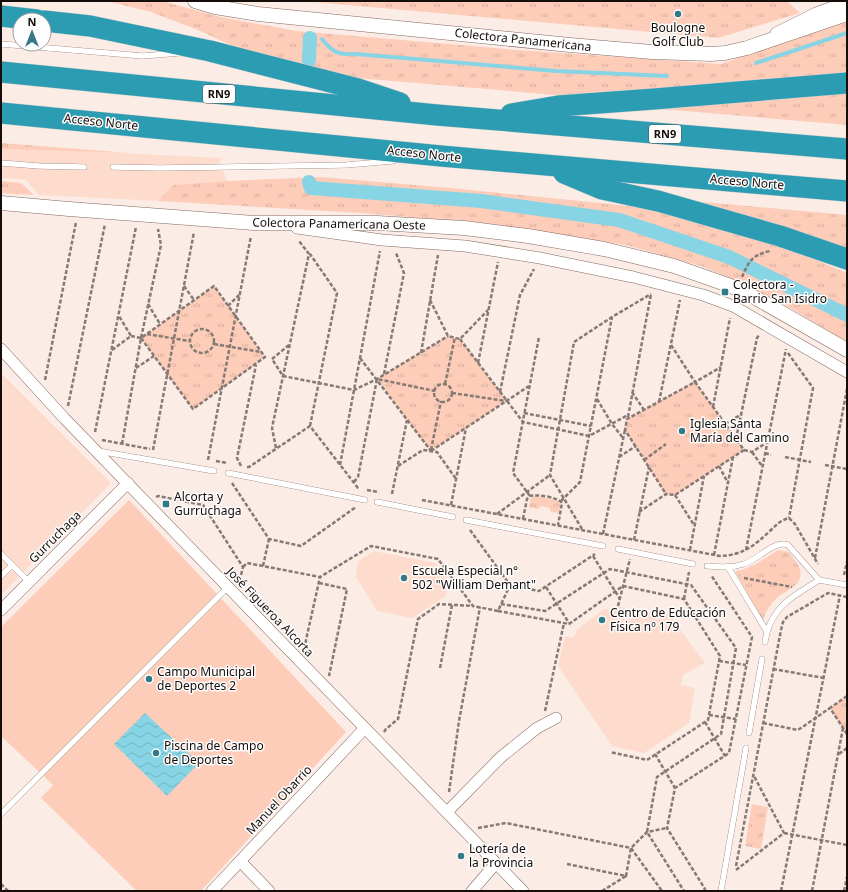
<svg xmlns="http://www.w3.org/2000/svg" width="848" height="892" font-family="'Noto Sans',sans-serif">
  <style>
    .built { fill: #fddcce }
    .grass { fill: url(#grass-tufts) }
    .garden { fill: #fdcdb9 }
    .water { fill: url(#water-waves) }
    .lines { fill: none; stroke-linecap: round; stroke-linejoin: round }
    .stream { stroke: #87d4e5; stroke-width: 4 }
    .canal { stroke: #87d4e5; stroke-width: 14 }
    .service-casing { stroke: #816a61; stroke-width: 6 }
    .minor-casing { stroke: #816a61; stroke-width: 12 }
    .tertiary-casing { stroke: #816a61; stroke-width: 15 }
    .motorway-casing { stroke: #d0cfce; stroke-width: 22 }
    .path { stroke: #867a75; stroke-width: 2.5; stroke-dasharray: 4 2; stroke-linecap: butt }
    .service { stroke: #fff; stroke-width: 5.5 }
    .minor { stroke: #fff; stroke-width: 11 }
    .tertiary { stroke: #fff; stroke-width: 14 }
    .motorway { stroke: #2b9cb2; stroke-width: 21 }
    .poi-dot { fill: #347987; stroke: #fdfdfd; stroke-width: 1.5 }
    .labels { text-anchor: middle; stroke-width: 3; stroke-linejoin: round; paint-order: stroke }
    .shield { fill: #fdfdfd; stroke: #5b5553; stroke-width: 1 }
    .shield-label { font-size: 11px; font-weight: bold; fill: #150d0a }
    .poi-label { font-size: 12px; fill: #150d0a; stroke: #fdfdfd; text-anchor: start }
    .street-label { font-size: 12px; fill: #150d0a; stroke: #fdfdfd }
  </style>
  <defs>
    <pattern id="grass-tufts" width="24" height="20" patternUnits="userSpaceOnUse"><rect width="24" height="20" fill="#fdcdb9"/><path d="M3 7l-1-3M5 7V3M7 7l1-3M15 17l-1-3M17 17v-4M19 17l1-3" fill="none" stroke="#d8af9e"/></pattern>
    <pattern id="water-waves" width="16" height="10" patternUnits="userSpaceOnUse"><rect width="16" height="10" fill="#87d4e5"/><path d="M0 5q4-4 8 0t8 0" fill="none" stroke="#74b5c3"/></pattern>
  </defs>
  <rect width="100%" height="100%" fill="#fcece6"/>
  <g class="built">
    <polygon points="1,147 221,158 220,163 227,181 173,185 158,201 39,195 26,180 1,178"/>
    <polygon points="1,373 111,483 1,595"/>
    <polygon points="374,551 435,563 448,579 446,596 412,618 377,611 356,577 358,562"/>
    <polygon points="615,606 664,615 668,613 705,663 683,675 681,685 695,688 689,723 644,753 612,746 558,666 565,636 573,638 574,634 576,634 577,629 579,629 580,627 604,609 614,611"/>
  </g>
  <g class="grass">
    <polygon points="106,1 162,1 220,17 297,31 518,50 721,64 847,21 847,75 567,96 345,77 248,53 198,30 151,12"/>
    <polygon points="303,1 787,1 800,13 718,38"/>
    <polygon points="847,91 847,125 638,107"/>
    <polygon points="1,143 130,153 1,149"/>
    <polygon points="322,177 450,188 640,207 760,240 814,259 847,273 847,342 792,309 728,277 701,266 626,245 492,224 361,213 158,201 173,185 227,181"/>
    <polygon points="1,181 21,183 34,195 1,193"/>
    <polygon points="681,200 847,215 847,249"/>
    <polygon points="214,286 265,357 193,409 141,338"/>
    <polygon points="448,336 460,339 507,401 431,451 377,379"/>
    <polygon points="695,382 744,450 675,495 666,494 625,430 627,419"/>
    <polygon points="535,496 557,500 560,504 559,513 551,512 549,508 541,506 538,509 529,507 531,498"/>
    <path d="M778 550 789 552C792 557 799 564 800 570 804 585 787 590 778 597 770 604 766 611 763 621L735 571 742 570 756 564Z"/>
    <polygon points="847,696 847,734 830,708"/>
    <polygon points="752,804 768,807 761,849 745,846"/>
  </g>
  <polygon class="garden" points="129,500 346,732 201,891 137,891 41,798 53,785 1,736 1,627"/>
  <polygon class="water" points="145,713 199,763 167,796 114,744"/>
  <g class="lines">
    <g class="stream">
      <path d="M322 39C333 53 339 55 356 54L556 71 667 76"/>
      <polyline points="756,63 847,33"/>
    </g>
    <g class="canal">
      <polyline points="309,60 310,38"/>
      <polyline points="309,182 311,188 481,201 619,220 729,257 847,315"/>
    </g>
    <g class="service-casing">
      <g id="service">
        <polyline points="1,44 143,56 180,53"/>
        <polyline points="1,163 39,166 84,167"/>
        <polyline points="113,167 160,168 346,165 393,161"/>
        <polyline points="98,451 214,471"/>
        <polyline points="228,473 365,500"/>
        <polyline points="377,502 453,517"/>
        <polyline points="466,520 603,546"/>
        <polyline points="618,549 693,564"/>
        <polyline points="1,554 29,582"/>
        <path d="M707 566C720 567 732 568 744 564 757 560 776 539 788 545L819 580 847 585"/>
        <path d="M728 567 767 632C776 603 796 595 819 580"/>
        <polyline points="1,576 12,565"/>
        <polyline points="765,642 767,632"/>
        <polyline points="749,733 762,659"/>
        <polyline points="1,814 228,587"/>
        <polyline points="721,891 746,748"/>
      </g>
    </g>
    <g class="minor-casing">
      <g id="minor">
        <polyline points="776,33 816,13 847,2"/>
        <polyline points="297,228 382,240 465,246 540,258 633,277 703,295 733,306 847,372"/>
        <polyline points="1,349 65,419 523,891"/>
        <polyline points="1,610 128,483"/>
        <polyline points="447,812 501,757 537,728 556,718"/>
        <polyline points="240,861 269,891"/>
        <polyline points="212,891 365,728"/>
        <polyline points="472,891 496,863"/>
      </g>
    </g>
    <g class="tertiary-casing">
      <g id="tertiary">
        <polyline points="195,1 215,7 258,14 570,45 652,52 711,54 725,53 747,48 847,14"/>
        <polyline points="1,203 69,209 254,223 377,223 464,228 528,236 604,249 674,266 731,286 754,297 847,350"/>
      </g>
    </g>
    <g class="motorway-casing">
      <g id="motorway">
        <polyline points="1,16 37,20"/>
        <polyline points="44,21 90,26 210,51 358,89 400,103"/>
        <polyline points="1,72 437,115 847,149"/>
        <polyline points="1,113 441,156 847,191"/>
        <polyline points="511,114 558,106 654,99 847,83"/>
        <polyline points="564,173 602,189 658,201 780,236 847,259"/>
      </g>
    </g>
    <g class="path">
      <path d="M742 277C749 261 752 255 770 251"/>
      <polyline points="184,286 194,300"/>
      <polyline points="430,300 448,336 460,339 488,310"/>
      <polyline points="148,304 160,324"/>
      <polyline points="228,306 239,295"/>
      <circle cx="202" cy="341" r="12"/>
      <polyline points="147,334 189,341"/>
      <polyline points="131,336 141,338 214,286 265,357 193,409 141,338"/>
      <polyline points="460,339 523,422 589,436 628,415"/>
      <polyline points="214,344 261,352"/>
      <polyline points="289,345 272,359 283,376 354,390 377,379 448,336"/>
      <polyline points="671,345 695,382 721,367"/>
      <polyline points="112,350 131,336 119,316"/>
      <polyline points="421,353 438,255"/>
      <polyline points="788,353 813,388 789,518"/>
      <polyline points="360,358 431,451"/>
      <polyline points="478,363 498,262"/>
      <polyline points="136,368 154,356"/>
      <polyline points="384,374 404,273 396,253"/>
      <polyline points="45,380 76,222"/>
      <polyline points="445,384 455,337"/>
      <circle cx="443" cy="393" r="9"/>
      <polyline points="500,392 520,295 534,269"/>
      <polyline points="632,392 644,410"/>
      <polyline points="452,393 506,401"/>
      <polyline points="597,399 612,424 623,438"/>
      <polyline points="659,402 680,300"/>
      <polyline points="68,406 105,224"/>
      <polyline points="713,407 730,318"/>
      <polyline points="524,413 591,426"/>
      <polyline points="628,417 651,294"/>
      <polyline points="725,424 742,414"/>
      <polyline points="310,426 337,293 310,254"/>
      <polyline points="95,432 136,227"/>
      <polyline points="736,439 757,338 759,335"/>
      <polyline points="102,440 150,449"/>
      <polyline points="122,444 141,338 161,245 158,229"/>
      <polyline points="276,448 272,428 309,254 299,241"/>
      <polyline points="153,450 194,232"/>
      <polyline points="431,450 441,401"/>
      <polyline points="744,450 752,452 766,443"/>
      <polyline points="431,451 529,386"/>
      <polyline points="752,452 762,466"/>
      <polyline points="765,453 771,455"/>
      <polyline points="619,457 636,446"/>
      <polyline points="785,457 811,462"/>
      <polyline points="208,460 251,236"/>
      <polyline points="644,460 666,444"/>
      <polyline points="216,461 227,463"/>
      <polyline points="340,465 380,251"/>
      <polyline points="825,465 847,469"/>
      <polyline points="241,466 237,458 256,365"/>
      <polyline points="398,466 423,450 437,452 456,479"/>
      <polyline points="719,466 728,483"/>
      <polyline points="247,467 249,467 310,426 358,488 360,488"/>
      <polyline points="354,482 358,477 377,379 435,391"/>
      <polyline points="232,483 269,539 301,546 356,507"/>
      <polyline points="367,490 379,492"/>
      <polyline points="392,494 407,420"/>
      <polyline points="675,495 694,525"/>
      <polyline points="530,496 513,473 539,337"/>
      <polyline points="156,497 158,496 203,505 243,567 239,583"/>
      <path d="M422 500 720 556C743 555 754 546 770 531 776 525 781 520 789 518L795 524 818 564"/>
      <polyline points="561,501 580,482 612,317"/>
      <polyline points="451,505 466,428"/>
      <polyline points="639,512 666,494 675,495 744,450 695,382 627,419 625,430 666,494"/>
      <polyline points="497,514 550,475"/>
      <path d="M523 519 527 499 530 496C536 494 558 497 562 503L558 525"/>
      <polyline points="582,529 550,475 574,342 612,317 651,294"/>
      <polyline points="470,530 510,585 539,591 595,554"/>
      <polyline points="603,534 625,430"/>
      <polyline points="634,540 649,467"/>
      <polyline points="690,550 704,476"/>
      <polyline points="746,550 786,349"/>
      <polyline points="714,555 733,457"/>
      <polyline points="593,556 620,599"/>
      <polyline points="815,558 847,389"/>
      <polyline points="263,566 269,539"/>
      <polyline points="243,567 247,563 320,577 371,546 438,559 473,606 498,611 510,585"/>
      <polyline points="844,575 847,562"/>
      <polyline points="744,578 792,587"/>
      <polyline points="319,583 347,589 329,676"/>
      <polyline points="546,587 569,623"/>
      <polyline points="684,599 689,572"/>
      <polyline points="501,604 545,611 610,569 691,585 736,648 721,734 657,777 647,832 684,891"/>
      <polyline points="618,606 630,559"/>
      <polyline points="498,611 569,624 623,586 684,599 720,656 708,720 647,760 610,752"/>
      <polyline points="304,649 320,577"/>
      <polyline points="719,661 746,665"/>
      <polyline points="440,668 452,605"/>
      <polyline points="773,669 824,678"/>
      <polyline points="847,696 830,708 847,734"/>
      <polyline points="545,711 564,623"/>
      <polyline points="709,715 736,719"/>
      <polyline points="705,722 725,756"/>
      <polyline points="763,723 798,730 830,708"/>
      <polyline points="384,732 386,729 398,719 418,619 439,604 473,606"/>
      <polyline points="655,754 675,788"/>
      <polyline points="839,754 847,748"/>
      <polyline points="449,792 459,721 480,607"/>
      <polyline points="478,828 506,823 631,848 662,891"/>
      <polyline points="784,833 847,845"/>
      <polyline points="567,864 626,876 631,848 647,832 667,828"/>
      <polyline points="736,866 781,630 783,622 787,617 828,593 847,597"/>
      <polyline points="736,870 784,833 754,776"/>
      <polyline points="1,884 8,891"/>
      <polyline points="602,891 626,876"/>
      <polyline points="704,891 705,889 667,828 675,788 729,753 752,637 711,575"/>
      <polyline points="781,891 840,595"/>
      <polyline points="812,891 843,728"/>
      <polyline points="844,891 847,877"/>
    </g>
    <use href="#service" class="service"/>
    <use href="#minor" class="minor"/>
    <use href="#tertiary" class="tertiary"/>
    <use href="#motorway" class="motorway"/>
  </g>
  <g class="poi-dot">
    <circle cx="678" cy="14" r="4"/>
    <rect x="721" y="288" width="8" height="8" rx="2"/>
    <circle cx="682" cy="431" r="4"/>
    <rect x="162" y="500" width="8" height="8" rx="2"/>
    <circle cx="404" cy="578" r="4"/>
    <circle cx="602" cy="620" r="4"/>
    <circle cx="149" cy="679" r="4"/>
    <circle cx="156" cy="753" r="4"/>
    <circle cx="461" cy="856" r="4"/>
  </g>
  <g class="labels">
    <g class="shield">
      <rect x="203" y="85" width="32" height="18" rx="3"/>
      <rect x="649" y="125" width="32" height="18" rx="3"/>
    </g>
    <g class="shield-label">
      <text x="219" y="98">RN9</text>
      <text x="665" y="138">RN9</text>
    </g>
    <g class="poi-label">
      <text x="678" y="32" text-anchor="middle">Boulogne<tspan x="678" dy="14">Golf Club</tspan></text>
      <text x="733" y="289">Colectora -<tspan x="733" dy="14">Barrio San Isidro</tspan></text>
      <text x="690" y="428">Iglesia Santa<tspan x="690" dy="14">María del Camino</tspan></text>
      <text x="174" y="501">Alcorta y<tspan x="174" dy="14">Gurruchaga</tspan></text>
      <text x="412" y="575">Escuela Especial n°<tspan x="412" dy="14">502 "William Demant"</tspan></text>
      <text x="610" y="617">Centro de Educación<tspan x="610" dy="14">Física nº 179</tspan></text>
      <text x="157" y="676">Campo Municipal<tspan x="157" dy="14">de Deportes 2</tspan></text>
      <text x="164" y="750">Piscina de Campo<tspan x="164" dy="14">de Deportes</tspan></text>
      <text x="469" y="853">Lotería de<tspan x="469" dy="14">la Provincia</tspan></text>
    </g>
    <g class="street-label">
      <text transform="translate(523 40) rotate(6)" y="4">Colectora Panamericana</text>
      <text transform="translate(101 122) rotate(6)" y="4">Acceso Norte</text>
      <text transform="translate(424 154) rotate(6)" y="4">Acceso Norte</text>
      <text transform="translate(747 182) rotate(5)" y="4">Acceso Norte</text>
      <text transform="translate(339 224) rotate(1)" y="4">Colectora Panamericana Oeste</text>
      <text transform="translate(55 537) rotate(-45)" y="4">Gurruchaga</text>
      <text transform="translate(270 612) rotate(46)" y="4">José Figueroa Alcorta</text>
      <text transform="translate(279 800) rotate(-47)" y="4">Manuel Obarrio</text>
    </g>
  </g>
  <rect width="848" height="892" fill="none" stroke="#150d0a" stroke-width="4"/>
  <g transform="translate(32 32)"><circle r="19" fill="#fdfdfd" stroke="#a09d9c"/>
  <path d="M0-3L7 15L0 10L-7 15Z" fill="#347987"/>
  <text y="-6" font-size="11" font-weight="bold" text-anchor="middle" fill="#150d0a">N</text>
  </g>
</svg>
